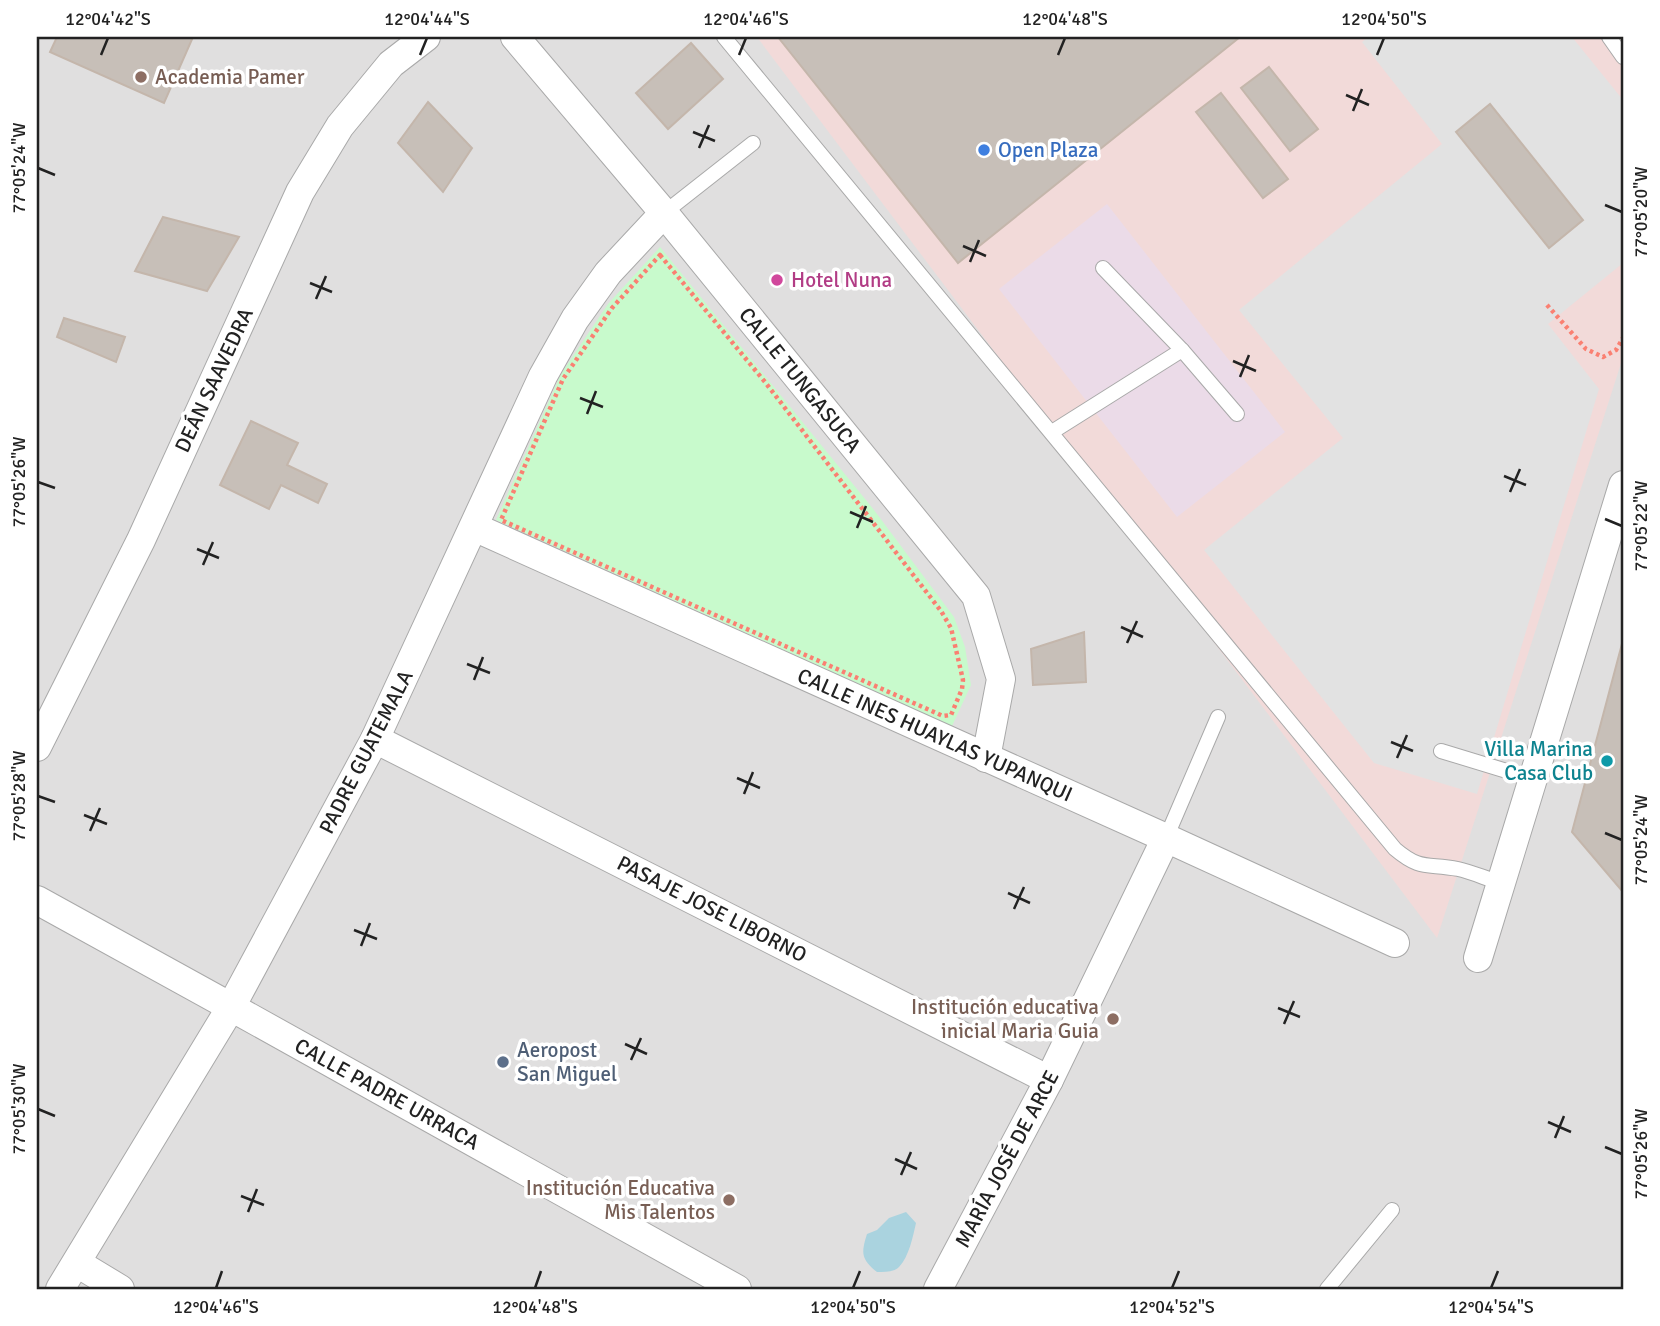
<svg xmlns="http://www.w3.org/2000/svg" width="1660" height="1326" font-family="Signika,sans-serif">
  <style>
    .residential { fill: #e0dfdf }
    .commercial { fill: #f2dad9 }
    .industrial { fill: #ebdbe8 }
    .park { fill: #c8facc }
    .parking { fill: #e2e2e2 }
    .water { fill: #aad3df }
    .building { fill: #c7bfb8; stroke: #c4b6ab; stroke-width: 2 }
    .lines { fill: none; stroke-linecap: round; stroke-linejoin: round }
    .service-casing { stroke: #a9a9a9; stroke-width: 16 }
    .minor-casing { stroke: #a9a9a9; stroke-width: 30 }
    .path { stroke: #fa8072; stroke-width: 4.5; stroke-dasharray: 3.5 3.5; stroke-linecap: butt }
    .service { stroke: #fff; stroke-width: 14 }
    .minor { stroke: #fff; stroke-width: 28 }
    .ticks { fill: none; stroke: #222; stroke-width: 2.5 }
    .education-dot { fill: #8d6e63; stroke: #fff; stroke-width: 2.5 }
    .shop-dot { fill: #3f7fe0; stroke: #fff; stroke-width: 2.5 }
    .hotel-dot { fill: #d1479c; stroke: #fff; stroke-width: 2.5 }
    .culture-dot { fill: #0f9aa8; stroke: #fff; stroke-width: 2.5 }
    .service-dot { fill: #5c6f8a; stroke: #fff; stroke-width: 2.5 }
    .labels { text-anchor: middle; stroke-width: 7; stroke-linejoin: round; paint-order: stroke }
    .education-label { font-size: 21px; fill: #785e54; stroke: #fff; text-anchor: end }
    .shop-label { font-size: 21px; fill: #366cbe; stroke: #fff; text-anchor: start }
    .hotel-label { font-size: 21px; fill: #b23c85; stroke: #fff; text-anchor: start }
    .street-label { font-size: 21px; fill: #222; stroke: #fff }
    .culture-label { font-size: 21px; fill: #0d838f; stroke: #fff; text-anchor: end }
    .service-label { font-size: 21px; fill: #4e5e75; stroke: #fff; text-anchor: start }
    .neatline { fill: none; stroke: #222; stroke-width: 2.5 }
    .ticks-label { font-size: 18px; text-anchor: middle; fill: #222 }
  </style>
  <rect width="100%" height="100%" fill="#f2efe9"/>
  <rect class="residential" x="37" y="37" width="1586" height="1252"/>
  <polygon class="commercial" points="757,37 1623,37 1623,357 1437,938"/>
  <polygon class="industrial" points="1107,204 1285,432 1177,517 999,289"/>
  <polygon class="park" points="660,247 874,510 954,617 965,647 971,685 952,726 496,520 561,374 608,304"/>
  <polygon class="parking" points="1368,37 1572,37 1623,100 1623,263 1548,324 1599,389 1477,794 1374,763 1204,550 1343,438 1239,310 1442,144 1362,42"/>
  <path class="water" d="M906 1212 916 1223C913 1236 909 1257 899 1267 894 1272 885 1272 877 1272 861 1259 861 1253 867 1234L877 1230 889 1218Z"/>
  <g class="building">
    <polygon points="57,37 193,37 164,103 50,52"/>
    <polygon points="778,37 1240,37 958,263"/>
    <polygon points="691,43 723,79 668,129 636,93"/>
    <polygon points="1269,67 1318,129 1290,151 1241,88"/>
    <polygon points="1221,93 1288,179 1263,198 1196,112"/>
    <polygon points="428,102 472,148 443,192 398,143"/>
    <polygon points="1490,104 1583,220 1549,248 1456,132"/>
    <polygon points="163,217 239,237 207,291 135,271"/>
    <polygon points="64,318 125,337 116,362 57,337"/>
    <polygon points="251,421 298,443 287,465 327,484 318,503 281,485 269,509 220,485"/>
    <polygon points="1084,632 1086,682 1033,685 1031,649"/>
    <polygon points="1623,640 1623,892 1572,832"/>
  </g>
  <g class="lines">
    <g class="service-casing">
      <g id="service">
        <path d="M724 37 1395 849C1421 871 1427 863 1458 869 1472 872 1487 879 1501 883"/>
        <polyline points="1609,37 1623,57"/>
        <polyline points="664,213 753,143"/>
        <polyline points="1103,268 1182,350 1237,414"/>
        <polyline points="1052,432 1182,350"/>
        <polyline points="1441,751 1533,779"/>
        <polyline points="1166,838 1218,717"/>
        <polyline points="1327,1289 1392,1210"/>
      </g>
    </g>
    <g class="minor-casing">
      <g id="minor">
        <polyline points="515,37 664,213 976,596 1001,679 986,758"/>
        <polyline points="474,527 1166,838 1395,943"/>
        <polyline points="375,739 1049,1080"/>
        <polyline points="37,747 141,540 300,192 340,126 391,64 426,37"/>
        <polyline points="37,900 231,1007 737,1289"/>
        <polyline points="1478,958 1623,485"/>
        <polyline points="77,1263 120,1289"/>
        <polyline points="60,1289 231,1007 375,739 543,376 575,319 608,273 664,213"/>
        <polyline points="938,1289 1049,1080 1166,838"/>
      </g>
    </g>
    <g class="path">
      <polygon points="660,255 765,382 941,611 951,628 963,680 962,689 951,715 943,716 501,520 563,379 612,308"/>
      <polyline points="1547,305 1586,349 1603,357 1616,350 1623,338"/>
    </g>
    <use href="#service" class="service"/>
    <use href="#minor" class="minor"/>
  </g>
  <path class="ticks" d="M101 55 108 38M420 55 427 38M739 55 746 38M1058 55 1065 38M1377 55 1384 38M1346 95 1369 105M1353 111 1362 89M693 132 715 141M699 148 709 125M38 168 55 175M1605 205 1622 212M963 246 986 256M970 262 979 240M310 283 332 292M316 299 326 276M1233 361 1256 371M1240 377 1249 355M580 398 603 407M587 414 596 391M1504 476 1526 485M38 482 55 488M1510 492 1520 469M850 512 873 522M1605 519 1622 526M857 528 866 506M197 549 219 558M203 565 213 542M1121 627 1143 637M1127 643 1137 621M467 664 490 673M474 680 483 657M1391 742 1413 751M1397 758 1407 735M737 778 760 788M744 794 753 772M38 796 55 802M84 815 107 824M90 831 100 808M1605 833 1622 840M1008 893 1030 903M1014 909 1024 887M354 930 377 939M361 946 370 923M1278 1008 1300 1017M1284 1024 1294 1001M625 1044 647 1054M631 1060 641 1038M38 1109 55 1116M1548 1122 1571 1132M1555 1138 1564 1116M1605 1147 1622 1154M895 1159 917 1169M901 1175 911 1152M241 1196 264 1205M248 1212 257 1189M216 1288 222 1271M535 1288 541 1271M853 1288 860 1271M1172 1288 1179 1271M1491 1288 1498 1271"/>
  <g class="education-dot">
    <circle cx="141" cy="77" r="7"/>
    <circle cx="1113" cy="1019" r="7"/>
    <circle cx="729" cy="1200" r="7"/>
  </g>
  <circle class="shop-dot" cx="984" cy="150" r="7"/>
  <circle class="hotel-dot" cx="777" cy="280" r="7"/>
  <circle class="culture-dot" cx="1607" cy="761" r="7"/>
  <circle class="service-dot" cx="503" cy="1062" r="7"/>
  <g class="labels">
    <g class="education-label">
      <text x="155" y="84" text-anchor="start">Academia Pamer</text>
      <text x="1099" y="1014">Institución educativa<tspan x="1099" dy="24">inicial Maria Guia</tspan></text>
      <text x="715" y="1195">Institución Educativa<tspan x="715" dy="24">Mis Talentos</tspan></text>
    </g>
    <g class="shop-label">
      <text x="998" y="157">Open Plaza</text>
    </g>
    <g class="hotel-label">
      <text x="791" y="287">Hotel Nuna</text>
    </g>
    <g class="street-label">
      <text transform="translate(214 380) rotate(-65)" y="7">DEÁN SAAVEDRA</text>
      <text transform="translate(800 380) rotate(51)" y="7">CALLE TUNGASUCA</text>
      <text transform="translate(935 735) rotate(24)" y="7">CALLE INES HUAYLAS YUPANQUI</text>
      <text transform="translate(366 752) rotate(-63)" y="7">PADRE GUATEMALA</text>
      <text transform="translate(712 909) rotate(27)" y="7">PASAJE JOSE LIBORNO</text>
      <text transform="translate(387 1094) rotate(29)" y="7">CALLE PADRE URRACA</text>
      <text transform="translate(1007 1159) rotate(-62)" y="7">MARÍA JOSÉ DE ARCE</text>
    </g>
    <g class="culture-label">
      <text x="1593" y="756">Villa Marina<tspan x="1593" dy="24">Casa Club</tspan></text>
    </g>
    <g class="service-label">
      <text x="517" y="1057">Aeropost<tspan x="517" dy="24">San Miguel</tspan></text>
    </g>
  </g>
  <rect width="1660" height="1326" fill="none" stroke="#ffffff" stroke-width="77"/>
  <rect x="38" y="38" width="1584" height="1250" class="neatline"/>
  <g class="ticks-label">
    <text x="108" y="25">12°04'42"S</text>
    <text x="427" y="25">12°04'44"S</text>
    <text x="746" y="25">12°04'46"S</text>
    <text x="1065" y="25">12°04'48"S</text>
    <text x="1384" y="25">12°04'50"S</text>
    <text transform="translate(19 168) rotate(-90)" y="6">77°05'24"W</text>
    <text transform="translate(1641 212) rotate(-90)" y="6">77°05'20"W</text>
    <text transform="translate(19 482) rotate(-90)" y="6">77°05'26"W</text>
    <text transform="translate(1641 526) rotate(-90)" y="6">77°05'22"W</text>
    <text transform="translate(19 796) rotate(-90)" y="6">77°05'28"W</text>
    <text transform="translate(1641 840) rotate(-90)" y="6">77°05'24"W</text>
    <text transform="translate(19 1109) rotate(-90)" y="6">77°05'30"W</text>
    <text transform="translate(1641 1154) rotate(-90)" y="6">77°05'26"W</text>
    <text x="216" y="1313">12°04'46"S</text>
    <text x="535" y="1313">12°04'48"S</text>
    <text x="853" y="1313">12°04'50"S</text>
    <text x="1172" y="1313">12°04'52"S</text>
    <text x="1491" y="1313">12°04'54"S</text>
  </g>
</svg>
